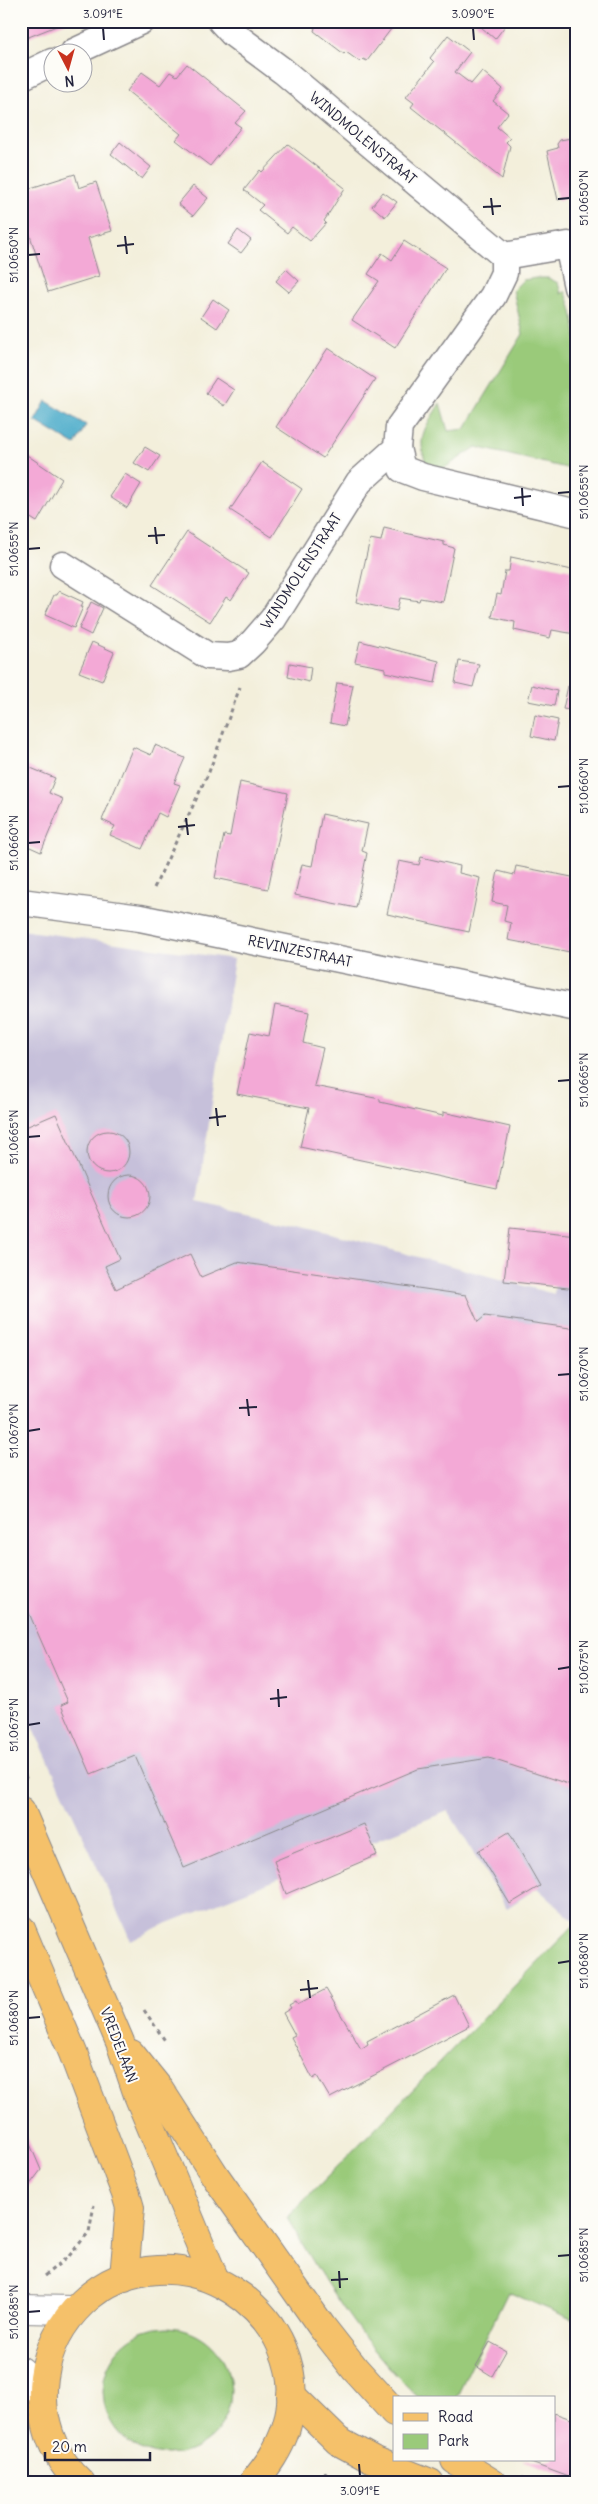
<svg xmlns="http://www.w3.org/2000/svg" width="598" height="2504" font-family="Delius,sans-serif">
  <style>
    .industrial { fill: #c6c0da }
    .green { fill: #9aca7a; stroke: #5e765a }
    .water { fill: #4bacca; stroke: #366782 }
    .building { fill: #f3a9d6 }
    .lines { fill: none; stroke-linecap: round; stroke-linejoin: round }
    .minor-casing { stroke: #8a888b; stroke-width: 29 }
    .tertiary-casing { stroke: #8a888b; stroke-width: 30 }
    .primary-casing { stroke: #8a888b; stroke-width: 30 }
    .path { stroke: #8a888b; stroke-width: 3; stroke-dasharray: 4 4; stroke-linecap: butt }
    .minor { stroke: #fff; stroke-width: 26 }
    .tertiary { stroke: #fff; stroke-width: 28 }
    .primary { stroke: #f5c16b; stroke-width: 28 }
    .ticks { fill: none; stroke: #22223b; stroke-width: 2 }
    .labels { text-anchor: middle; stroke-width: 4; stroke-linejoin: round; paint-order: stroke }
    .street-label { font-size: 14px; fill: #22223b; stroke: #fdfcf7 }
    .neatline { fill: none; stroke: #22223b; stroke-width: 2 }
    .ticks-label { font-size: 12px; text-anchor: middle; fill: #22223b }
  </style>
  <rect width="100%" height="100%" fill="#fdfcf7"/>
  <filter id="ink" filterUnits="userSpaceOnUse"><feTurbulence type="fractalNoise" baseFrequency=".02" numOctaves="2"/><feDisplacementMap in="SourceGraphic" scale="10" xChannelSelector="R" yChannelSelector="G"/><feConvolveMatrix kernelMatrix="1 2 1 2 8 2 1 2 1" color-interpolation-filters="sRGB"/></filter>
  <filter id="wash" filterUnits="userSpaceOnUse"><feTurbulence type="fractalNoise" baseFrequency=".0096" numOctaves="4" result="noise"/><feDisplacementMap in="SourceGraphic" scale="20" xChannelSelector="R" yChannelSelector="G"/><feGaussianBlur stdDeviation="1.12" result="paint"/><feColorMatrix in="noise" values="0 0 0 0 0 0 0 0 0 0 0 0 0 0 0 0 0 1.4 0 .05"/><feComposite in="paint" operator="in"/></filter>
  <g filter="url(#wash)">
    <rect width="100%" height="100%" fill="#f3efdb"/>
    <polygon class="industrial" points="21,930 234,959 197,1202 293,1223 554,1294 557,1270 577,1275 576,1923 537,1888 507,1908 448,1811 158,1927 131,1941 21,1701"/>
    <g class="green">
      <path d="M536 278H548L558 283 561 294 565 291C585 332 577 425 577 473L575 470 476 447 440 471 426 463C416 436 426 427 440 403L448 431 465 429 523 334 513 290 523 280Z"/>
      <path d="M577 1922V2321L508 2292 456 2398H419C362 2344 326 2284 287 2218Z"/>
      <circle cx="167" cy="2391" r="64"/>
    </g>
    <polygon class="water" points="46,401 86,425 75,445 35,421"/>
    <g id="blocks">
      <g class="building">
        <polygon points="21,21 69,21 21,40"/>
        <polygon points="307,21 397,21 367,61 363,59 360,62 346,52 344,54 314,31 315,28"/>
        <polygon points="474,21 500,21 505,26 495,39"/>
        <polygon points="448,35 470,52 455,72 471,84 482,71 503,89 493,101 508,113 497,127 510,138 506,142 510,146 502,179 411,107 414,103 406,97 434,62 430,58"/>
        <polygon points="187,64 246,111 235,123 241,127 210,166 176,140 181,134 127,91 142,72 160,85 170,72 177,76"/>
        <polygon points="577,137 577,196 558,200 547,151 558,148 557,144 560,140"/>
        <polygon points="120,142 151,167 142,179 111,154"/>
        <polygon points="288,144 345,188 324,221 326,223 310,241 292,227 287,233 258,210 263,205 244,190 260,170 262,172"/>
        <polygon points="75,174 79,188 96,182 112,231 88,238 99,276 48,292 21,207 21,191"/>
        <polygon points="193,186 208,198 193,216 178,204"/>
        <polygon points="383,192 397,202 385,217 372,206"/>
        <polygon points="238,230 251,240 241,253 228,244"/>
        <polygon points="404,241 446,268 395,348 352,320 379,281 368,274 382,253 392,260"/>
        <polygon points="286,269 299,281 289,292 276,281"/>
        <polygon points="213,299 229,310 217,328 201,317"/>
        <polygon points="328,348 375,379 323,458 276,427"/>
        <polygon points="216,378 234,390 224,406 206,393"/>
        <polygon points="145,447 160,456 149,472 134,463"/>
        <polygon points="21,451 62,479 37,522 21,512"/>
        <polygon points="262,462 302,489 272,537 230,510"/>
        <polygon points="125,474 141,484 127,508 110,497"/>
        <polygon points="384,528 444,542 444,545 454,548 443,602 420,598 419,601 400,598 397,611 356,602 370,539 381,541"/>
        <polygon points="187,532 249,573 231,600 226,597 210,622 152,585"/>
        <polygon points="511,557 577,571 575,634 552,630 550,638 514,630 515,622 492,617 497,594 501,595 505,571 509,571"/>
        <polygon points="59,591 83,602 81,607 83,607 74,628 45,615 54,595 57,595"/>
        <polygon points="91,602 103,608 91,635 79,629"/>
        <polygon points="360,641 439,661 435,683 385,672 385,668 355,662"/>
        <polygon points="92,642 114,652 102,681 79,672"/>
        <polygon points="459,661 479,664 473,687 455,683"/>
        <polygon points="290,663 311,667 309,682 288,677"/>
        <polygon points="337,683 353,685 345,726 330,723"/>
        <polygon points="532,685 557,691 554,706 528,701"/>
        <polygon points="568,686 577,688 577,711 563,709"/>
        <polygon points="535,715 558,720 554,741 531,736"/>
        <polygon points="155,745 185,758 174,783 180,785 166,817 158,813 142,849 110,835 115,826 102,820 133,747 151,755"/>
        <polygon points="21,764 55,778 49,793 63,799 41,852 21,843"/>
        <polygon points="240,782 288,793 268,889 215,878 224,835 230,836"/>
        <polygon points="322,814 368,824 362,851 367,853 356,908 295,895 302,864 312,866"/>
        <polygon points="421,857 460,866 459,873 480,878 469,932 387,914 399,861 419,865"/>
        <polygon points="516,866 577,878 577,937 573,936 570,952 508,940 511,923 504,921 507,905 492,902 498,871 514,875"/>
        <polygon points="275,1005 309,1012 303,1043 323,1048 314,1086 380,1099 380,1102 443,1116 443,1112 510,1127 497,1189 300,1147 309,1108 237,1094 250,1032 269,1036"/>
        <polygon points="56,1114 120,1259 105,1266 116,1289 190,1254 201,1277 237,1262 466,1295 478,1322 485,1316 577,1329 577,1787 489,1758 418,1769 184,1868 135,1756 91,1774 61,1705 68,1702 21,1595 21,1129"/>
        <circle cx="108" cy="1152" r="21"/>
        <circle cx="129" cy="1196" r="21"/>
        <polygon points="510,1228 577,1235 577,1289 504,1281"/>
        <polygon points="364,1824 377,1855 286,1894 274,1861"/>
        <polygon points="509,1832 540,1886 510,1904 478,1851"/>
        <polygon points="326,1989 361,2049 368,2044 367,2041 454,1995 469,2026 330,2098 317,2076 313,2079 291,2037 295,2035 283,2013 291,2008 289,2005 296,2001 298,2004"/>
        <polygon points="21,2123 41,2170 21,2196"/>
        <polygon points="490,2342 506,2351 492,2376 476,2366"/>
        <polygon points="554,2413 577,2421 577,2480 523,2460 554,2460"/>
      </g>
    </g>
  </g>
  <g filter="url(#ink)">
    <use href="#blocks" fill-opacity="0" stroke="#8a888b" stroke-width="1"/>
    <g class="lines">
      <g class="minor-casing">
        <g id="minor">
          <polyline points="221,21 232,33 283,71 504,256 568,245 577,287"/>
          <polyline points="74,52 141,21"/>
          <polyline points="21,77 52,62"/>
          <polyline points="504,256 504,273 493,296 399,427 397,448 402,469 423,477 577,514"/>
          <polyline points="63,565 208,656 228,657 239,655 253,642 273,619 359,482 397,448"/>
          <polyline points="21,902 140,918 577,1008"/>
        </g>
      </g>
      <g class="tertiary-casing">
        <g id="tertiary">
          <polyline points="21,2309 74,2310"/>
          <polyline points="21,2371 42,2394"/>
        </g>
      </g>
      <g class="primary-casing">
        <g id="primary">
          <polyline points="21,1811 120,2042 138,2095 215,2280"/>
          <polyline points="21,1929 73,2053 126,2194 130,2208 124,2277"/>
          <polyline points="131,2054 160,2090 216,2177 322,2327 355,2369 394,2412"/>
          <polyline points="291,2395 338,2441 373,2460 430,2483"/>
          <polyline points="455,2460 492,2483"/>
          <path d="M81 2483C51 2456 39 2416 44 2377 48 2348 62 2322 83 2302 173 2218 322 2312 286 2428 279 2450 267 2466 253 2483"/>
        </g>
      </g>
      <g class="path">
        <polyline points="154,888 209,772 240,687"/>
        <polyline points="21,1768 27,1780"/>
        <polyline points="144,2010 166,2042"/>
        <polyline points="44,2276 69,2256 89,2232 94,2205"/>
        <polyline points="21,2462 33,2483"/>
        <polyline points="522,2478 536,2483"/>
        <polyline points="321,2483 326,2472"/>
      </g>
      <use href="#minor" class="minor"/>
      <use href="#tertiary" class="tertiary"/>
      <use href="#primary" class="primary"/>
    </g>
  </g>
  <path class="ticks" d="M103 28 104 40M473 28 474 40M491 198 493 215M558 199 570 198M483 207 501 206M125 236 127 254M117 246 134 244M28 255 40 254M522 488 523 506M558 493 570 492M514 498 531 496M155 527 157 544M148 536 165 535M28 549 40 548M558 787 570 786M186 818 188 835M178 827 195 825M28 843 40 842M558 1081 570 1080M216 1108 218 1126M209 1118 226 1116M28 1137 40 1136M558 1375 570 1374M247 1399 249 1416M239 1408 257 1407M28 1431 40 1429M558 1669 570 1667M278 1689 279 1707M270 1699 287 1697M28 1725 40 1723M558 1963 570 1961M308 1980 310 1998M300 1990 318 1988M28 2018 40 2017M558 2256 570 2255M339 2271 340 2288M331 2280 348 2279M28 2312 40 2311M359 2464 360 2476"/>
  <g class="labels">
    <g class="street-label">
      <text transform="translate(363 138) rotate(40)" y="5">WINDMOLENSTRAAT</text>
      <text transform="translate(301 571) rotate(-57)" y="5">WINDMOLENSTRAAT</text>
      <text transform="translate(300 951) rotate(12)" y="5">REVINZESTRAAT</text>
      <text transform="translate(119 2045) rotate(69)" y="5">VREDELAAN</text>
    </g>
  </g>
  <rect width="598" height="2504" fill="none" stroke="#fdfcf7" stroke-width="55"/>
  <rect x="393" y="2396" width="162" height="65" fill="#fdfcf7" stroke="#a5a5ac"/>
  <rect x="403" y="2413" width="25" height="8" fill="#f5c16b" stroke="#a5a5ac"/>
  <text x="438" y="2422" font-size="15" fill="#22223b">Road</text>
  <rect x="403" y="2434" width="25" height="15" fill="#9aca7a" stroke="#a5a5ac"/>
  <text x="438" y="2446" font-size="15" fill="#22223b">Park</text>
  <g transform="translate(68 68) rotate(174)"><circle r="24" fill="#fdfcf7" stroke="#a5a5ac"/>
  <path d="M0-4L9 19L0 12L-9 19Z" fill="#c8321e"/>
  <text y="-8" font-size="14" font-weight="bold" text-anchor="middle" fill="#22223b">N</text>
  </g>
  <path d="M45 2452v8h105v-8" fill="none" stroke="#22223b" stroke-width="2.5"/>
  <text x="52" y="2452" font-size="15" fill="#22223b" stroke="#fdfcf7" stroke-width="4" paint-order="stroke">20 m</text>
  <rect x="28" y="28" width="542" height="2448" class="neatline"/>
  <g class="ticks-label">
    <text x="103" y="18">3.091°E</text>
    <text x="473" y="18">3.090°E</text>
    <text transform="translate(584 198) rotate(-90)" y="4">51.0650°N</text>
    <text transform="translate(14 255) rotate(-90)" y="4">51.0650°N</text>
    <text transform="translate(584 492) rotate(-90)" y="4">51.0655°N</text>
    <text transform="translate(14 549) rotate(-90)" y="4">51.0655°N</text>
    <text transform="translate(584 786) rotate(-90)" y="4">51.0660°N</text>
    <text transform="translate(14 843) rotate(-90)" y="4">51.0660°N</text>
    <text transform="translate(584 1080) rotate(-90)" y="4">51.0665°N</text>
    <text transform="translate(14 1137) rotate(-90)" y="4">51.0665°N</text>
    <text transform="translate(584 1374) rotate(-90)" y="4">51.0670°N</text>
    <text transform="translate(14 1431) rotate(-90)" y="4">51.0670°N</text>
    <text transform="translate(584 1667) rotate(-90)" y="4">51.0675°N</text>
    <text transform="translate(14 1725) rotate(-90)" y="4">51.0675°N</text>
    <text transform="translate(584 1961) rotate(-90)" y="4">51.0680°N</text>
    <text transform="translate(14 2018) rotate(-90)" y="4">51.0680°N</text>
    <text transform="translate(584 2255) rotate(-90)" y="4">51.0685°N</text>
    <text transform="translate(14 2312) rotate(-90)" y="4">51.0685°N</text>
    <text x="360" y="2495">3.091°E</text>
  </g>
</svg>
